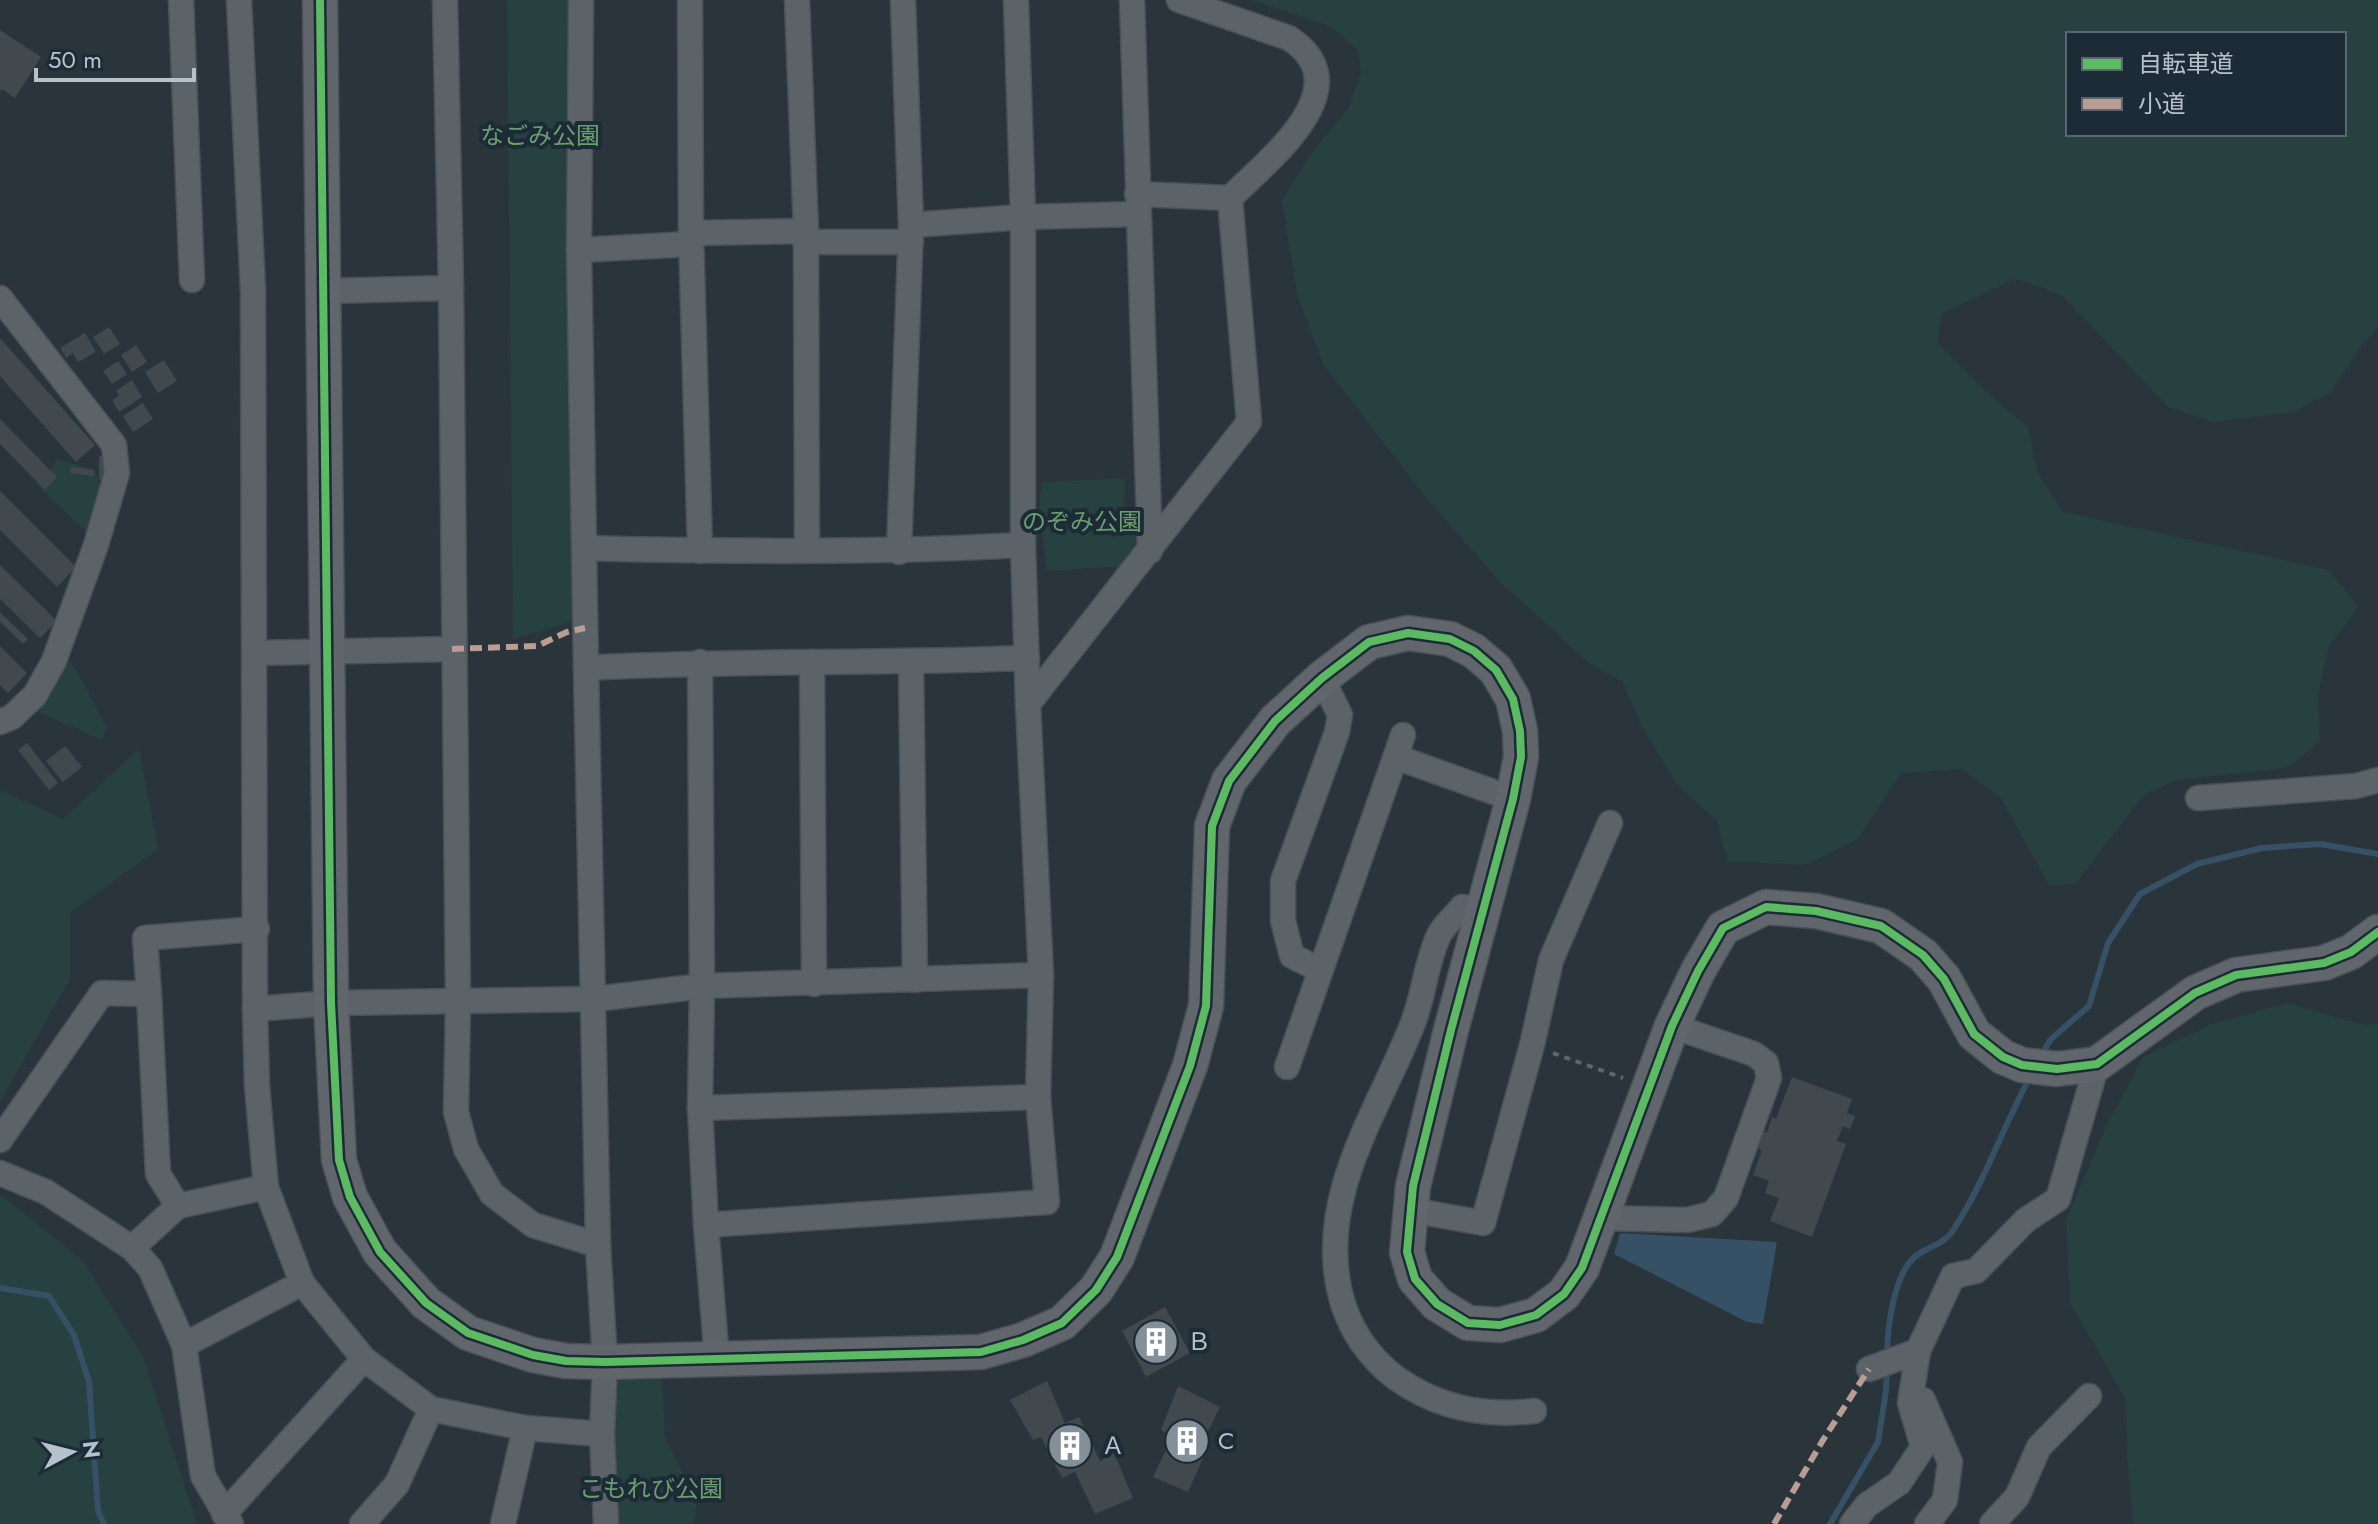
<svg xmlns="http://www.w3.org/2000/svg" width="2378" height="1524" font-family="Jost,'Noto Sans JP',sans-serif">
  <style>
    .green { fill: #274040; fill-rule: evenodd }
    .water { fill: #365065 }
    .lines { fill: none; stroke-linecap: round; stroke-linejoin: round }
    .stream { stroke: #365065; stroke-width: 6 }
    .building { fill: #41494f }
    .street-casing { stroke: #495055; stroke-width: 27 }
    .secondary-casing { stroke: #495055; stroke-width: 37 }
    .path { stroke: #5e666b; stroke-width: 4; stroke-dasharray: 6 6; stroke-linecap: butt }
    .street { stroke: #5b6268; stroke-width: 24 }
    .secondary { stroke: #60666c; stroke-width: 34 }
    .quiet { stroke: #b99d93; stroke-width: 6; stroke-dasharray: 12 6; stroke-linecap: butt }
    .cycleway-casing { stroke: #1d2b36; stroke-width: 13 }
    .cycleway { stroke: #5cba63; stroke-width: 8 }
    .labels { text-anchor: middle; stroke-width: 8; stroke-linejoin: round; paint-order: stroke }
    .park-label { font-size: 24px; fill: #6a9e6f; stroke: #1d2b36 }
    .poi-label { font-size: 24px; fill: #b5c1cb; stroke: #1d2b36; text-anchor: start }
  </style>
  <rect width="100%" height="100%" fill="#2a343b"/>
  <g class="green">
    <polygon points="507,0 571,0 576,621 513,639"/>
    <path d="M1252 0H2378V328L2363 344 2331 392 2295 412 2213 422 2167 406 2063 296 2016 278 1941 314 1938 344 1984 390 2028 427 2038 473 2063 512 2329 570 2359 607 2329 646 2318 695 2320 742 2286 768 2176 780 2144 795 2075 884 2049 885 2001 798 1962 769 1901 773 1859 838 1805 865 1727 861 1717 821 1674 781 1641 725 1622 681 1590 664 1498 580 1427 499 1323 364 1297 294 1282 200 1309 156 1348 109 1361 74 1358 51 1331 27ZM2068 34H2344V134H2068Z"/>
    <polygon points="57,459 95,470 100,485 89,535 35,483 43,479"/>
    <polygon points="1125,478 1124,526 1134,526 1139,546 1126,569 1108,567 1047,571 1039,507 1042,482"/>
    <polygon points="67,659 79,674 107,728 102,740 26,707"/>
    <polygon points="139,749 158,849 70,913 70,979 0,1102 0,790 63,819"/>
    <polygon points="2288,1003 2364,1025 2378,1024 2378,1524 2133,1524 2127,1453 2126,1400 2070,1303 2066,1220 2108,1122 2143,1057 2209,1025"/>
    <polygon points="0,1194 83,1261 143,1356 197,1524 0,1524"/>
    <polygon points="646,1373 662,1380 665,1438 697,1500 694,1524 616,1524 611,1415 616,1379 621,1376"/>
  </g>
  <polygon class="water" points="1620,1233 1777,1242 1763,1324 1747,1322 1614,1254"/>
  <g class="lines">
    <g class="stream">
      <polyline points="2042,1055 2050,1040 2089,1006 2108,943 2140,894 2197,864 2262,848 2320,844 2378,854"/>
      <polyline points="0,1288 49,1296 74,1335 89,1382 98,1511 104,1524"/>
      <path d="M1887 1358C1887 1330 1893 1273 1917 1255 1928 1247 1945 1243 1952 1232 1984 1184 2002 1129 2029 1079"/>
      <polyline points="1830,1524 1878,1442 1886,1391 1887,1369"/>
    </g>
  </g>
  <g class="building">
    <polygon points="0,30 41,57 15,98 2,89 0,92"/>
    <polygon points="109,327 120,344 104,354 93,337"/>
    <polygon points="85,333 96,352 78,362 73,353 66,358 60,348"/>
    <polygon points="0,338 95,445 76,462 0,376"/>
    <polygon points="136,345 147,362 132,372 121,355"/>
    <polygon points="164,360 177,381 158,393 145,372"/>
    <polygon points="118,361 127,374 112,384 103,371"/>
    <polygon points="132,380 142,397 119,412 112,400 119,396 116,391"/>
    <polygon points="143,403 153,419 133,432 123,416"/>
    <polygon points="0,419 57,477 45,490 0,444"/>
    <polygon points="99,456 105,456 105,479 99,480"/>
    <polygon points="71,467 94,470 94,476 70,473"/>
    <polygon points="0,491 76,567 57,587 0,530"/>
    <polygon points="0,565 57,621 40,638 0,599"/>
    <polygon points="0,612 28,639 23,644 0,622"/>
    <polygon points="0,646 27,673 8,693 0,685"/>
    <polygon points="27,743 58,783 49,790 18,750"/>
    <polygon points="65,746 82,767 63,782 46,761"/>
    <polygon points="1792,1077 1852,1099 1847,1113 1855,1116 1850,1129 1843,1126 1837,1141 1846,1144 1812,1237 1770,1221 1779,1198 1765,1193 1769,1181 1753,1175 1762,1150 1750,1145 1756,1128 1767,1133 1772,1117 1776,1119"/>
    <polygon points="1165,1307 1190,1353 1146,1377 1122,1331"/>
    <polygon points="1047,1381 1065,1423 1079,1417 1100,1461 1114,1453 1133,1498 1095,1514 1075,1472 1062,1478 1041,1437 1033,1440 1010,1400"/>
    <polygon points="1178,1386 1220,1407 1201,1446 1205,1454 1188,1492 1153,1477 1172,1437 1161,1430"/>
  </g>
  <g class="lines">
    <g class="street-casing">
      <g id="street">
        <polyline points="181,0 192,280"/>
        <polyline points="239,0 253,291 255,1009 257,1086 266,1187 302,1283 364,1359 431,1409 525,1428 503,1524"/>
        <polyline points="445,0 451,288 458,1001 456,1112 466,1149 492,1194 533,1225 598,1245"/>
        <polyline points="581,0 579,250 586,668 598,1245 605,1362 602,1434 606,1524"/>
        <polyline points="690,0 691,233 700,551"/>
        <polyline points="797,0 806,231 807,550"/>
        <polyline points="1132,0 1150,551"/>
        <path d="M1137 194 1230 198C1268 160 1364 87 1289 38L1179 0"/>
        <polyline points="911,225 1023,217 1137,214"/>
        <polyline points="691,233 806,231"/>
        <polyline points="805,242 911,242"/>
        <polyline points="579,250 691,244"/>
        <polyline points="323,291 451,288"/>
        <polyline points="0,298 114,445 117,473 96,545 54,661 35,695 12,717 0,722"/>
        <path d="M584 548C731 552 877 553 1023 545"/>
        <polyline points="899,552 911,225 903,0"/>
        <polyline points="255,653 452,649"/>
        <polyline points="700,662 702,986 700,1108 706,1225 717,1360"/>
        <polyline points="812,662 814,984"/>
        <polyline points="911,662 915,980"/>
        <path d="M586 668C733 660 880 664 1027 658"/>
        <polyline points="1028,704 1249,422 1230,198"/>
        <polyline points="1396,757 1513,799"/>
        <polyline points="2198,798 2356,786 2378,780"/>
        <path d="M1484 909 1462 907C1455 916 1444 925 1439 935 1426 962 1424 995 1413 1023 1379 1110 1317 1195 1340 1293 1348 1327 1368 1357 1396 1378 1438 1408 1483 1417 1534 1411"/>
        <polyline points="1320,970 1292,956 1283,921 1283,881 1337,732 1340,715 1322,678"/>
        <polyline points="149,994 158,1174 178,1206"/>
        <polyline points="255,1009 331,1003 595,999 702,986 1041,975"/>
        <polyline points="1287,1067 1403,735"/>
        <polyline points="700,1108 1038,1097"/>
        <polyline points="0,1140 102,993 149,994 145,938 257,929"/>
        <polyline points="0,1173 46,1192 132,1248 150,1268 184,1345 203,1476 231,1524"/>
        <polyline points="1411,1210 1483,1223 1532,1045 1551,960 1610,823"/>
        <polyline points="1600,1218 1687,1220 1712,1214 1726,1198 1769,1078 1766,1063 1754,1054 1672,1026"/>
        <polyline points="706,1225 1047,1202 1038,1097 1041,975 1028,704 1023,545 1023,217 1016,0"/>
        <polyline points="132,1248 178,1206 266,1187"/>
        <polyline points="184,1345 302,1283"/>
        <polyline points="1869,1369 1918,1351 1953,1276 1976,1271 2026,1220 2058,1199 2097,1064"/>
        <polyline points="1923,1400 1950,1462 1945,1500 1927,1524"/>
        <polyline points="525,1428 602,1434"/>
        <polyline points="224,1514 364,1359"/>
        <polyline points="362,1524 397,1484 431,1409"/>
        <polyline points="1852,1524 1867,1505 1899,1483 1923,1447 1910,1403 1918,1351"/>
        <polyline points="1992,1524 2017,1497 2039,1447 2089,1396"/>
      </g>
    </g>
    <g class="secondary-casing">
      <polyline id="secondary" points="320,0 331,1003 339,1160 350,1197 380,1252 426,1303 468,1333 533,1355 566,1361 605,1362 981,1352 1023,1340 1062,1323 1096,1290 1117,1257 1190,1066 1206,1006 1212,826 1229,781 1275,721 1322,678 1369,642 1408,633 1450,639 1474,651 1496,670 1513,699 1520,731 1521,757 1513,799 1451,1030 1413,1186 1407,1252 1415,1279 1437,1304 1468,1323 1500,1325 1536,1315 1564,1294 1582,1268 1672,1026 1698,971 1723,928 1766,907 1816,911 1881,926 1923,955 1944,979 1974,1034 2003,1057 2022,1065 2057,1069 2097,1064 2195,993 2236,975 2324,963 2351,952 2378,932"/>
    </g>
    <polyline class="path" points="1553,1053 1623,1078"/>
    <use href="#street" class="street"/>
    <use href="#secondary" class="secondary"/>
    <g class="quiet">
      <polyline points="452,649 537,646 567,632 585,628"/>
      <polyline points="1774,1524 1823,1440 1869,1369"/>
    </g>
    <g class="cycleway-casing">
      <polyline id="cycleway" points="320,0 331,1003 339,1160 350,1197 380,1252 426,1303 468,1333 533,1355 566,1361 605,1362 981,1352 1023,1340 1062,1323 1096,1290 1117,1257 1190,1066 1206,1006 1212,826 1229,781 1275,721 1322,678 1369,642 1408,633 1450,639 1474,651 1496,670 1513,699 1520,731 1521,757 1513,799 1451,1030 1413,1186 1407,1252 1415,1279 1437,1304 1468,1323 1500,1325 1536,1315 1564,1294 1582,1268 1672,1026 1698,971 1723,928 1766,907 1816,911 1881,926 1923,955 1944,979 1974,1034 2003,1057 2022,1065 2057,1069 2097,1064 2195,993 2236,975 2324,963 2351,952 2378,932"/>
    </g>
    <use href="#cycleway" class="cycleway"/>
  </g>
  <defs>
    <g id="building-disc" transform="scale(2.3)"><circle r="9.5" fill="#849099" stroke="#1d2b36"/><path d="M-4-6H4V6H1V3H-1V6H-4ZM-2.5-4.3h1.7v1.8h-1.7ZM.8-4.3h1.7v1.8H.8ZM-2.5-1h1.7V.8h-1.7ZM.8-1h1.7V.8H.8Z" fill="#fff"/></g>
  </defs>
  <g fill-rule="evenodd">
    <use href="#building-disc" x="1156" y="1342"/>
    <use href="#building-disc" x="1187" y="1441"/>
    <use href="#building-disc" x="1070" y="1446"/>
  </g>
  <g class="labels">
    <g class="park-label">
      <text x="540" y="144">なごみ公園</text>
      <text x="1082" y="530">のぞみ公園</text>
      <text x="651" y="1497">こもれび公園</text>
    </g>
    <g class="poi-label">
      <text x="1187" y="1350">Ｂ</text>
      <text x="1218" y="1449">C</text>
      <text x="1101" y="1454">Ａ</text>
    </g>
  </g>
  <rect x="2066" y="32" width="280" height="104" fill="#1d2b36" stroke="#5a6772" stroke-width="2"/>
  <rect x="2082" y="58" width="40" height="12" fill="#5cba63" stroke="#5a6772" stroke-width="2"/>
  <text x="2138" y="72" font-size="24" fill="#b5c1cb">自転車道</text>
  <rect x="2082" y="98" width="40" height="12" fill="#b99d93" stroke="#5a6772" stroke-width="2"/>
  <text x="2138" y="112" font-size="24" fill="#b5c1cb">小道</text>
  <g transform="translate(72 1452) rotate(83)" stroke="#1d2b36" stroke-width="6" paint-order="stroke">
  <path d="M0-6L14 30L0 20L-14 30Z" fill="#b5c1cb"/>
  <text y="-12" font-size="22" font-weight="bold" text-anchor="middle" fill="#b5c1cb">N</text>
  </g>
  <path d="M36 68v12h158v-12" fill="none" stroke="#b5c1cb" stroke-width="4"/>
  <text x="48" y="68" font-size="24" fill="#b5c1cb" stroke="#1d2b36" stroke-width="6" paint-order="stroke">50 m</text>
</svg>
